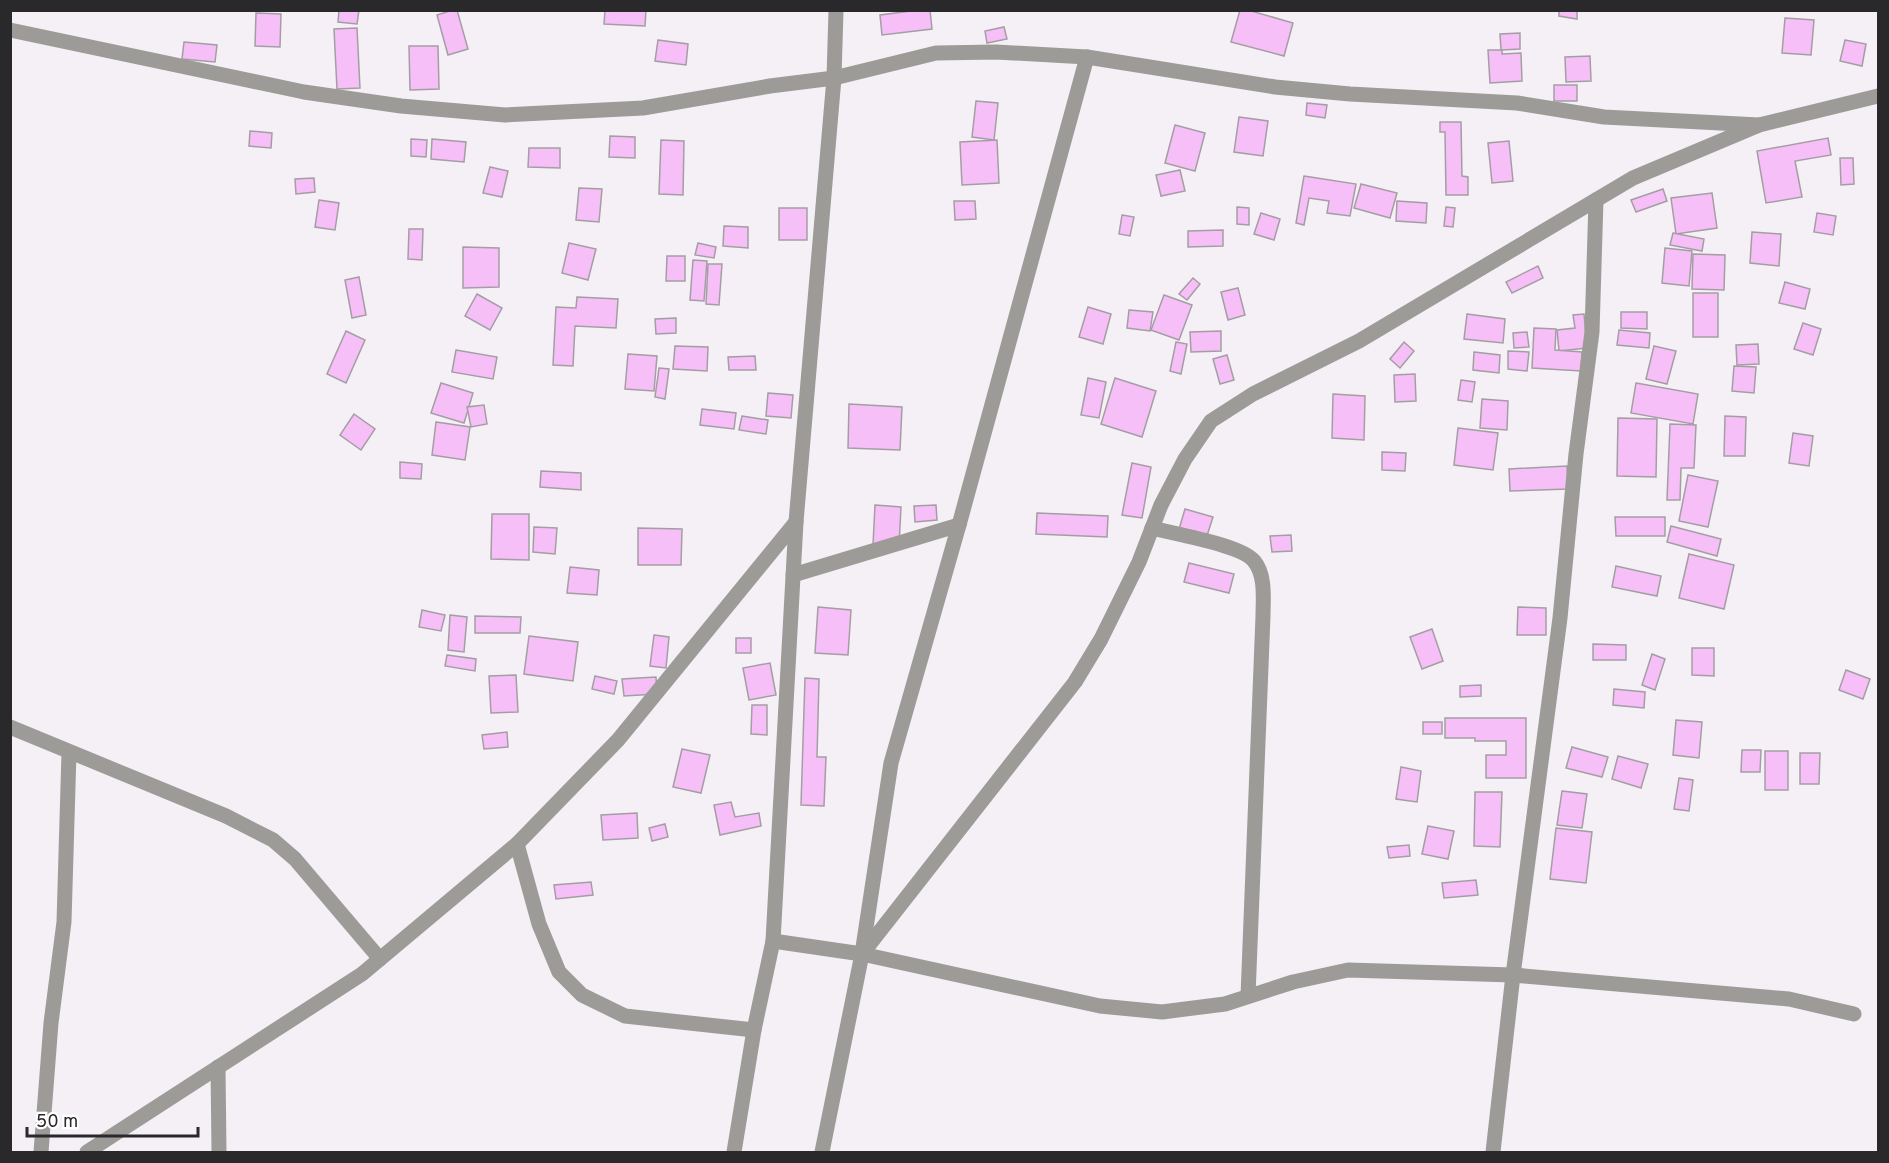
<svg xmlns="http://www.w3.org/2000/svg" width="1889" height="1163" font-family="Overpass,sans-serif">
  <style>
    .building { fill: #f7bff8; stroke: #a49ea4; stroke-width: 1.5 }
    .lines { fill: none; stroke-linecap: round; stroke-linejoin: round }
    .minor { stroke: #9d9b98; stroke-width: 15 }
  </style>
  <rect width="100%" height="100%" fill="#f4f0f6"/>
  <g class="building">
    <polygon points="339,10 359,10 357,24 338,22"/>
    <polygon points="453,10 457,10 468,49 448,55 437,15"/>
    <polygon points="605,10 646,10 645,26 604,24"/>
    <polygon points="919,10 930,10 932,29 882,35 880,15"/>
    <polygon points="1240,10 1248,10 1293,23 1284,56 1231,42"/>
    <polygon points="1559,10 1577,10 1577,19 1559,16"/>
    <polygon points="256,13 281,14 280,47 255,46"/>
    <polygon points="1785,18 1814,20 1811,55 1782,53"/>
    <polygon points="1004,27 1007,39 987,43 985,31"/>
    <polygon points="357,28 360,88 337,89 334,29"/>
    <polygon points="1520,33 1520,49 1501,50 1500,34"/>
    <polygon points="658,40 688,44 686,65 655,61"/>
    <polygon points="1845,40 1866,44 1862,66 1840,61"/>
    <polygon points="184,42 217,45 215,62 182,59"/>
    <polygon points="409,46 438,46 439,89 410,90"/>
    <polygon points="1488,50 1502,50 1502,54 1521,53 1522,81 1490,83"/>
    <polygon points="1590,56 1591,81 1566,82 1565,57"/>
    <rect x="1554" y="85" width="23" height="16"/>
    <polygon points="976,101 998,103 994,140 972,137"/>
    <polygon points="1307,103 1327,105 1325,118 1306,115"/>
    <polygon points="1239,117 1268,121 1263,156 1234,152"/>
    <polygon points="1440,122 1461,122 1462,176 1468,177 1468,195 1446,195 1445,132 1440,132"/>
    <polygon points="1175,125 1205,133 1195,171 1165,163"/>
    <polygon points="250,131 272,133 271,148 249,146"/>
    <polygon points="610,136 635,137 635,158 609,157"/>
    <polygon points="1828,138 1831,155 1795,161 1802,197 1766,203 1757,151"/>
    <polygon points="411,139 427,140 426,157 411,156"/>
    <polygon points="432,139 466,142 464,162 431,159"/>
    <polygon points="661,140 684,141 683,195 659,194"/>
    <polygon points="997,140 999,183 962,185 960,142"/>
    <polygon points="1509,141 1513,181 1492,183 1488,143"/>
    <polygon points="529,148 560,148 560,168 528,167"/>
    <polygon points="1840,158 1853,158 1854,184 1841,185"/>
    <polygon points="490,167 508,171 502,197 483,193"/>
    <polygon points="1180,170 1185,191 1161,196 1156,175"/>
    <polygon points="1304,176 1356,184 1350,216 1327,213 1329,201 1309,198 1304,225 1296,223"/>
    <polygon points="314,178 315,192 296,194 295,179"/>
    <polygon points="1361,184 1397,193 1390,218 1354,208"/>
    <polygon points="579,188 602,189 599,222 576,220"/>
    <polygon points="1663,189 1667,201 1636,212 1631,200"/>
    <polygon points="1712,193 1717,228 1676,234 1671,198"/>
    <polygon points="319,200 339,203 335,230 315,227"/>
    <polygon points="954,201 975,201 976,219 955,220"/>
    <polygon points="1397,201 1427,203 1426,223 1396,221"/>
    <polygon points="1237,207 1249,208 1249,225 1237,224"/>
    <polygon points="1446,207 1455,208 1453,227 1444,226"/>
    <rect x="779" y="208" width="28" height="32"/>
    <polygon points="1261,213 1280,219 1274,240 1254,234"/>
    <polygon points="1817,213 1836,216 1833,235 1814,232"/>
    <polygon points="1122,215 1134,217 1130,236 1119,234"/>
    <polygon points="724,226 748,227 748,248 723,246"/>
    <polygon points="409,229 423,229 422,260 408,259"/>
    <polygon points="1223,230 1223,246 1188,247 1188,231"/>
    <polygon points="1752,232 1781,234 1779,266 1750,263"/>
    <polygon points="1673,233 1704,239 1702,251 1670,245"/>
    <polygon points="569,243 596,249 588,280 562,273"/>
    <polygon points="698,243 716,247 714,258 695,255"/>
    <polygon points="463,247 499,248 499,287 463,288"/>
    <polygon points="1665,248 1692,251 1689,286 1662,283"/>
    <polygon points="1693,254 1725,255 1724,290 1692,289"/>
    <polygon points="667,256 685,256 685,281 666,281"/>
    <polygon points="693,260 707,261 704,301 690,300"/>
    <polygon points="708,264 722,264 719,305 706,304"/>
    <polygon points="1538,266 1543,278 1512,293 1506,282"/>
    <polygon points="359,277 366,315 352,318 345,280"/>
    <polygon points="1193,278 1200,284 1187,300 1179,294"/>
    <polygon points="1785,282 1810,289 1805,309 1779,303"/>
    <polygon points="1238,288 1245,315 1228,320 1221,292"/>
    <rect x="1693" y="293" width="25" height="44"/>
    <polygon points="477,294 502,308 490,330 465,316"/>
    <polygon points="1164,295 1192,305 1179,340 1151,330"/>
    <polygon points="577,297 618,299 616,328 575,326 573,366 553,365 556,307 576,308"/>
    <polygon points="1088,307 1111,314 1103,344 1079,337"/>
    <polygon points="1129,310 1153,312 1150,331 1127,328"/>
    <polygon points="1621,312 1647,312 1647,329 1621,328"/>
    <polygon points="1467,314 1505,319 1503,343 1464,339"/>
    <polygon points="1584,314 1587,348 1559,351 1557,330 1575,328 1573,315"/>
    <polygon points="676,318 676,333 656,334 655,319"/>
    <polygon points="1803,323 1821,329 1813,355 1794,349"/>
    <polygon points="1534,328 1556,329 1555,350 1582,352 1581,371 1532,368"/>
    <polygon points="1619,330 1650,333 1649,348 1617,345"/>
    <polygon points="346,331 365,340 346,383 327,374"/>
    <polygon points="1221,331 1221,351 1191,352 1190,332"/>
    <polygon points="1527,332 1529,347 1514,348 1513,333"/>
    <polygon points="1176,342 1187,344 1181,374 1170,371"/>
    <polygon points="1404,342 1414,351 1400,368 1390,359"/>
    <polygon points="1758,344 1759,364 1737,365 1736,345"/>
    <polygon points="675,346 708,347 707,371 673,369"/>
    <polygon points="1654,346 1676,351 1667,384 1646,379"/>
    <polygon points="456,350 497,357 493,379 452,372"/>
    <polygon points="1508,351 1529,352 1527,371 1508,369"/>
    <polygon points="1474,352 1500,355 1499,373 1473,370"/>
    <polygon points="628,354 657,356 654,391 625,389"/>
    <polygon points="1227,355 1234,380 1220,384 1213,359"/>
    <polygon points="755,356 756,370 729,370 728,357"/>
    <polygon points="1734,366 1756,367 1754,393 1732,391"/>
    <polygon points="659,368 669,369 665,399 655,397"/>
    <polygon points="1415,374 1416,401 1395,402 1394,375"/>
    <polygon points="1088,378 1106,382 1099,418 1081,415"/>
    <polygon points="1115,378 1156,391 1142,437 1101,424"/>
    <polygon points="1461,380 1475,382 1472,402 1458,400"/>
    <polygon points="441,383 473,393 464,423 431,413"/>
    <polygon points="1636,383 1698,394 1693,424 1631,413"/>
    <polygon points="768,393 793,395 791,418 766,416"/>
    <polygon points="1333,394 1365,396 1364,440 1332,438"/>
    <polygon points="1482,399 1508,401 1507,430 1480,428"/>
    <polygon points="849,404 902,407 900,450 848,448"/>
    <polygon points="484,405 487,424 471,427 467,407"/>
    <polygon points="702,409 736,413 734,429 700,425"/>
    <polygon points="354,414 375,429 361,450 340,435"/>
    <polygon points="742,416 768,420 766,434 739,430"/>
    <polygon points="1725,416 1746,417 1745,456 1724,456"/>
    <polygon points="1618,418 1657,419 1656,477 1617,476"/>
    <polygon points="436,422 470,427 465,460 432,455"/>
    <polygon points="1670,424 1696,425 1694,468 1681,468 1680,500 1667,500"/>
    <polygon points="1458,428 1498,433 1493,470 1454,465"/>
    <polygon points="1793,433 1813,436 1809,466 1789,463"/>
    <polygon points="1382,452 1406,453 1405,471 1382,470"/>
    <polygon points="400,462 422,464 421,479 400,478"/>
    <polygon points="1132,463 1151,467 1142,518 1122,515"/>
    <polygon points="1567,466 1568,489 1510,491 1509,469"/>
    <polygon points="541,471 581,473 581,490 540,487"/>
    <polygon points="1688,475 1718,481 1708,527 1679,521"/>
    <polygon points="875,505 901,507 899,546 873,545"/>
    <polygon points="936,505 937,520 915,522 914,506"/>
    <polygon points="1185,509 1213,517 1204,545 1177,536"/>
    <polygon points="1037,513 1108,516 1107,537 1036,534"/>
    <polygon points="492,514 529,514 529,560 491,559"/>
    <polygon points="1615,517 1665,517 1665,536 1616,536"/>
    <polygon points="1671,526 1721,539 1717,556 1667,542"/>
    <polygon points="534,527 557,528 555,554 533,552"/>
    <polygon points="638,528 682,529 681,565 638,565"/>
    <polygon points="1291,535 1292,551 1272,552 1270,536"/>
    <polygon points="1689,554 1734,565 1724,609 1679,598"/>
    <polygon points="1189,563 1234,574 1229,593 1184,582"/>
    <polygon points="1616,566 1661,576 1657,596 1612,587"/>
    <polygon points="570,567 599,570 597,595 567,593"/>
    <polygon points="818,607 851,610 848,655 815,653"/>
    <polygon points="1518,607 1546,608 1546,635 1517,635"/>
    <polygon points="422,610 445,615 441,631 419,627"/>
    <polygon points="450,615 467,617 464,652 448,650"/>
    <polygon points="475,616 521,617 520,633 475,633"/>
    <polygon points="1432,629 1443,661 1422,669 1410,637"/>
    <polygon points="654,635 669,637 666,668 650,666"/>
    <polygon points="529,636 578,642 573,681 524,674"/>
    <rect x="736" y="638" width="15" height="15"/>
    <polygon points="1593,644 1626,645 1626,660 1593,660"/>
    <polygon points="1692,648 1714,648 1714,676 1692,675"/>
    <polygon points="1652,654 1665,659 1655,690 1642,685"/>
    <polygon points="447,655 476,659 475,671 445,666"/>
    <polygon points="770,663 776,695 749,700 743,668"/>
    <polygon points="1846,670 1870,679 1863,699 1839,690"/>
    <polygon points="516,675 518,712 491,713 489,676"/>
    <polygon points="595,676 617,681 614,694 592,689"/>
    <polygon points="656,677 657,694 624,696 622,679"/>
    <polygon points="805,678 819,679 817,757 826,757 824,806 801,805"/>
    <polygon points="1481,685 1481,696 1460,697 1460,686"/>
    <polygon points="1614,689 1645,692 1644,708 1613,705"/>
    <polygon points="752,705 767,705 767,735 751,734"/>
    <polygon points="1445,718 1526,718 1526,778 1486,778 1486,755 1506,755 1506,741 1475,741 1475,738 1445,738"/>
    <polygon points="1676,720 1702,722 1699,758 1673,755"/>
    <rect x="1423" y="722" width="19" height="12"/>
    <polygon points="507,732 508,747 484,749 482,735"/>
    <polygon points="1572,747 1608,757 1602,777 1566,768"/>
    <polygon points="682,749 710,755 701,793 673,787"/>
    <polygon points="1742,750 1761,750 1760,772 1741,772"/>
    <rect x="1765" y="751" width="23" height="39"/>
    <polygon points="1800,753 1820,753 1819,784 1800,784"/>
    <polygon points="1618,756 1648,764 1641,788 1612,779"/>
    <polygon points="1401,767 1421,771 1417,802 1396,799"/>
    <polygon points="1679,778 1693,780 1689,811 1674,809"/>
    <polygon points="1562,791 1587,794 1582,828 1557,825"/>
    <polygon points="1475,792 1502,792 1500,847 1474,846"/>
    <polygon points="731,802 735,817 759,813 761,826 720,835 714,805"/>
    <polygon points="637,813 638,838 603,840 601,815"/>
    <polygon points="665,824 668,837 652,841 649,828"/>
    <polygon points="1428,826 1454,831 1448,859 1422,854"/>
    <polygon points="1556,828 1592,832 1586,883 1550,879"/>
    <polygon points="1409,845 1410,856 1389,858 1387,847"/>
    <polygon points="1476,880 1478,895 1444,898 1442,883"/>
    <polygon points="591,882 593,895 556,899 554,885"/>
  </g>
  <g class="lines">
    <g class="minor">
      <polyline points="10,30 304,92 401,106 505,115 643,108 770,86 834,78 936,53 996,52 1087,57 1275,87 1350,94 1517,103 1604,117 1759,125"/>
      <path d="M1152 528C1175 534 1241 545 1254 561 1266 575 1263 599 1263 616L1248 996"/>
      <polyline points="793,575 959,525"/>
      <polyline points="10,727 226,816 273,840 295,859 380,959"/>
      <polyline points="517,844 539,924 559,972 582,995 625,1016 754,1030"/>
      <polyline points="773,941 862,954 1100,1006 1162,1012 1225,1004 1293,982 1348,970 1513,975 1789,999 1854,1014"/>
      <polyline points="862,954 1075,682 1101,639 1139,562 1161,505 1185,459 1211,421 1253,394 1359,341 1633,178 1759,125 1878,96"/>
      <polyline points="218,1067 219,1152"/>
      <polyline points="41,1152 51,1023 64,922 69,752"/>
      <polyline points="87,1152 362,974 517,844 618,740 796,522"/>
      <polyline points="734,1152 754,1030 773,941 796,522 834,78 836,10"/>
      <polyline points="822,1152 862,954 891,763 959,525 1087,57"/>
      <polyline points="1493,1152 1513,975 1560,618 1576,454 1592,332 1596,200"/>
    </g>
  </g>
  <rect width="1889" height="1163" fill="none" stroke="#29282a" stroke-width="24"/>
  <path d="M27 1127v9h171v-9" fill="none" stroke="#29282a" stroke-width="3"/>
  <text x="36" y="1127" font-size="18" fill="#29282a" stroke="#ffffff" stroke-width="4.5" paint-order="stroke">50 m</text>
</svg>
